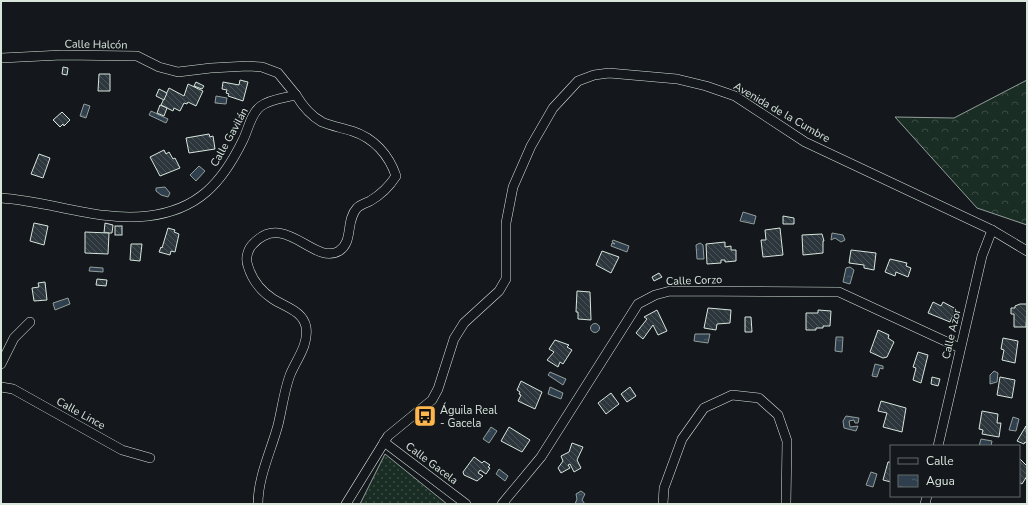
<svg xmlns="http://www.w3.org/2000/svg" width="1028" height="505" font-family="'Nunito Sans',sans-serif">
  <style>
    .grass { fill: url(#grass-dots); stroke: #939e99 }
    .forest { fill: url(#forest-crowns); stroke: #939e99 }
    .water { fill: url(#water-ripples); stroke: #939e99 }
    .building { fill: url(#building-back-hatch); stroke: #d8e6dc }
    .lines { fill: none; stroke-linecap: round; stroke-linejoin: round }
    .minor-casing { stroke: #d8e6dc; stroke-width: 10 }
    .minor { stroke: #14181c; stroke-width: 9 }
    .labels { text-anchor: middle; stroke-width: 3; stroke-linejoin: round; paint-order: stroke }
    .street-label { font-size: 11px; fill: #d8e6dc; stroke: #14181c }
    .poi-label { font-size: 11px; fill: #d8e6dc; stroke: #14181c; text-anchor: start }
  </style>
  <defs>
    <pattern id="grass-dots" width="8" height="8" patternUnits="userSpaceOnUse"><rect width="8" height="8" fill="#1a2d24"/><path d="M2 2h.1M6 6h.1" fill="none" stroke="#3b4b43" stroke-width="1.8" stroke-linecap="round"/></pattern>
    <pattern id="forest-crowns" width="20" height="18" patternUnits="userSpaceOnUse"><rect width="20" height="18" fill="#1a2d24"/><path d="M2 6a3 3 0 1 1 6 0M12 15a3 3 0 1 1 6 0" fill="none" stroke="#3b4b43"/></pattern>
    <pattern id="water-ripples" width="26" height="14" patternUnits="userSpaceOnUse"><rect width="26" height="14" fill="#2f3f4d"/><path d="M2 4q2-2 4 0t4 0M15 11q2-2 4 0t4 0" fill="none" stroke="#4c5b66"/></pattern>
    <pattern id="building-back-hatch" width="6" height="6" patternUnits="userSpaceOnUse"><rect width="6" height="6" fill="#2c363c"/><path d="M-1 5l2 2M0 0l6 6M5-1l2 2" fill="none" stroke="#4a5358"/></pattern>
  </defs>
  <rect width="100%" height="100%" fill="#14181c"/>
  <polygon class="grass" points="385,454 447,504 360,504"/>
  <polygon class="forest" points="1027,80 1027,225 977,208 895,117 954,118"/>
  <g class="water">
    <polygon points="216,96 227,98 226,104 215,103"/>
    <polygon points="84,104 90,106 86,118 80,116"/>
    <polygon points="151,111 168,119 166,123 149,115"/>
    <polygon points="199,166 205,171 196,181 190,175"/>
    <polygon points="165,187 170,193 168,197 161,195 156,191 156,188"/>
    <polygon points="743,212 756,216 754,224 740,221"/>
    <polygon points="832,233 843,235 845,240 841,242 835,238 831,240"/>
    <polygon points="613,240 629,246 627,252 611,246 612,243 615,244 612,242"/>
    <polygon points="700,243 703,245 704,259 697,259 696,245"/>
    <polygon points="90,267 103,268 103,272 89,271"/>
    <polygon points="850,267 854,270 850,284 843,282 846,268"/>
    <polygon points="68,298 70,304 55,310 53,303"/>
    <circle cx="595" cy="328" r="4.5"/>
    <polygon points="695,334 710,334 708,343 694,341"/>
    <polygon points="836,337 843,337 842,352 835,351"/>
    <polygon points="875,364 883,366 883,369 880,368 877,377 872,376"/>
    <polygon points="994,371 998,373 997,382 990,384 990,375"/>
    <polygon points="550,372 566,379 563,385 548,375"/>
    <polygon points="550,387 563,393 561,399 548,394"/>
    <polygon points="846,416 859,418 858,423 855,423 854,420 849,421 850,427 858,426 856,431 844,428 843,421"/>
    <polygon points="1013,417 1019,419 1016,431 1009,430"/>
    <polygon points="491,427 497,431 489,443 483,439"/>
    <polygon points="981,439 992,441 991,446 979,446"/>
    <polygon points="499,469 508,476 505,481 496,474"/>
    <polygon points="871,472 877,474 873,487 866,485"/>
    <polygon points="581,491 585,494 582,500 585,504 575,504 577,499 576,494"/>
  </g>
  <g class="building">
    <polygon points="63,67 68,68 67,75 62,74"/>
    <polygon points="99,74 110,74 110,91 98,91"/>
    <polygon points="240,80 248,82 243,101 228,96 229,94 226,93 227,90 222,89 223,82 239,85"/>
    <polygon points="196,82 204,86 202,89 194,86"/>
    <polygon points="188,84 203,91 196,106 188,102 187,104 184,103 180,111 174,108 173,111 161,105 169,88 184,96"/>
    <polygon points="159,89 167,93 164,100 156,96"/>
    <polygon points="160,105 167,108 164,116 157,113"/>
    <polygon points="62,112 70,120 64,126 63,124 60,127 53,120"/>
    <polygon points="209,134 210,137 213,136 215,149 189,153 186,138"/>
    <polygon points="164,150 166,154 169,152 173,159 175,158 180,168 160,176 150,157"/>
    <polygon points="39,154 50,158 43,178 31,174"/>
    <polygon points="783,216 794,218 794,224 783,224"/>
    <polygon points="34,223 48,226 44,245 30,241"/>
    <polygon points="105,223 113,225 112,233 104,233"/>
    <rect x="115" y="226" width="7" height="9"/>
    <polygon points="168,228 175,230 174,232 179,234 175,252 171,251 170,255 159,252 161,247 162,248"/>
    <polygon points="780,228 783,255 763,257 761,240 766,240 765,230"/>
    <polygon points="85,232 109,233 108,254 85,253"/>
    <polygon points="822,234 824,241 823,241 823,253 803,255 802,235"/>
    <polygon points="725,242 725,247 731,246 731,250 736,250 736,261 725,262 725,260 721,260 721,263 707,264 706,244"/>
    <polygon points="131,244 142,244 140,261 130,260"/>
    <polygon points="851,250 876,253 874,270 864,268 864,265 849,263"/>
    <polygon points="602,251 619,257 611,273 596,265"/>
    <polygon points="890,259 907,263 906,266 911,268 908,277 896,272 895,276 885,272"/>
    <polygon points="659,273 662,277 654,281 652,277"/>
    <polygon points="97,279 107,280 106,286 96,285"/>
    <polygon points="45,282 47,300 34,301 32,288 39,287 38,283"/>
    <polygon points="577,291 590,292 591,320 578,319 578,312 576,312"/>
    <polygon points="933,302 941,306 943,302 956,309 950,322 928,313"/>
    <polygon points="1020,304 1027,304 1026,327 1014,327 1014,314 1011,314 1011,308 1015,308 1015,306"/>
    <polygon points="708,308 731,310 730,323 717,324 716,330 704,328"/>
    <polygon points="657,310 667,331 658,335 653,325 643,339 636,333 647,319 644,317"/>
    <polygon points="818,310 831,311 830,326 823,326 823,328 816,328 816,330 806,330 806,313 818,313"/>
    <polygon points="745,317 751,317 752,332 745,332"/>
    <polygon points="878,330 889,335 888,338 894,342 887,357 883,358 870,352"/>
    <polygon points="1003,338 1018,341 1015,363 1002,360 1004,350 1001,349"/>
    <polygon points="555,340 569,345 567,347 572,350 563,364 560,362 558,367 547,360 554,352 549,349"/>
    <polygon points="918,352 928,355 921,383 913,380 916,368 913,367"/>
    <polygon points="932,377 940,379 938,386 931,384"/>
    <polygon points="1000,377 1015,380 1012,398 997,395"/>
    <polygon points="521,381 542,392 535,409 518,401 521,395 519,394 520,392 517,390"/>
    <polygon points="630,387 636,396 627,402 621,394"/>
    <polygon points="611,393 619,404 606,414 598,403"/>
    <polygon points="881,401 906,408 902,432 883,427 887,413 878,411"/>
    <polygon points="982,411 998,414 997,423 1001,423 999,437 982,434 983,430 979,429"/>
    <polygon points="1026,426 1027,443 1025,442 1024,444 1017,441"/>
    <polygon points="509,427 530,440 522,452 501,441"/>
    <polygon points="572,443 583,447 577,460 581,468 574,472 570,464 568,465 570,468 561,473 558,468 563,461 561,456 569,452"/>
    <polygon points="474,457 482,463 484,461 490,465 488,467 490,468 486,474 480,470 478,473 483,476 477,481 464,475 463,472"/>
    <polygon points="1019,458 1027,466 1027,476 1022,484 1019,482"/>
    <polygon points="888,462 891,462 891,482 883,480"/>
  </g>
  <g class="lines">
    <g class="minor-casing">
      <g id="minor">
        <polyline points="1,58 62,55 137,56 159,67 178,72 211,68 248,66 262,67 278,73 296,95"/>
        <path d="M1 198C50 201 99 222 148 216 198 210 222 183 243 140 248 130 251 113 261 106 271 99 285 98 296 95 302 105 311 116 322 122 331 126 343 128 352 131 374 138 389 155 396 176 389 187 382 194 370 201 366 203 360 205 357 208 345 221 354 241 339 251 314 266 285 210 253 244 248 249 245 258 248 266 252 280 261 291 273 299 285 307 303 311 306 327 309 345 296 360 290 375 284 391 282 409 278 425 271 451 258 477 258 504"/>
        <polyline points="1,364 14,338 30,322"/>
        <polyline points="1,387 13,389 122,450 150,458"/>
        <polyline points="384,442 466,504"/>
        <polyline points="938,446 982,256 992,230"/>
        <polyline points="346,504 388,436 432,400 438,389 454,339 464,323 499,291 506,279 506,223 513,187 531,146 553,108 578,81 594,75 609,73 677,79 706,86 735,96 805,142 992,230 1027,251"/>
        <polyline points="502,504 541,457 638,304 655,295 670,291 839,292 960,348"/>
        <polyline points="663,504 664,488 682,439 704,408 732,395 759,398 778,415 787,441 786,504"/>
        <polyline points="925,504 927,496"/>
      </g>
    </g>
    <use href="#minor" class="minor"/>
  </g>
  <defs>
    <g id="bus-square" transform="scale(1.15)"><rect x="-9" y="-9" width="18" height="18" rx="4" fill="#ffb74d" stroke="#14181c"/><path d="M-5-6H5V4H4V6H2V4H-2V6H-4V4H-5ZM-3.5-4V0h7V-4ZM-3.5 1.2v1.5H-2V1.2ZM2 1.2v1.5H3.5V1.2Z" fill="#111"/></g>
  </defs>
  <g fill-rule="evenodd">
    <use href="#bus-square" x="425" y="416"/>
  </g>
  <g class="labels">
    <g class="street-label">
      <text transform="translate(96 44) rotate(1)" y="4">Calle Halcón</text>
      <text transform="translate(782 112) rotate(30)" y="4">Avenida de la Cumbre</text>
      <text transform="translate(229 137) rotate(-61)" y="4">Calle Gavilán</text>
      <text transform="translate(694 280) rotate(-2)" y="4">Calle Corzo</text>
      <text transform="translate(951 334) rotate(-77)" y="4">Calle Azor</text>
      <text transform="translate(81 413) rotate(29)" y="4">Calle Lince</text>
      <text transform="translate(432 463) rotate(37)" y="4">Calle Gacela</text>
    </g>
    <g class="poi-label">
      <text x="440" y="414">Águila Real<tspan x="440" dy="13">- Gacela</tspan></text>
    </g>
  </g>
  <rect width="1028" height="505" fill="none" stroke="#d8e6dc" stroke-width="4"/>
  <rect x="890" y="445" width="130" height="52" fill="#14181c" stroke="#626a69"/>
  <rect x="898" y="458" width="20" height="6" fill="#14181c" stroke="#626a69"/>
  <text x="926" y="465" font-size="12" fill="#d8e6dc">Calle</text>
  <rect x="898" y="475" width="20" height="12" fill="url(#water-ripples)" stroke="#626a69"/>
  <text x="926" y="485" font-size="12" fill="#d8e6dc">Agua</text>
</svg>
